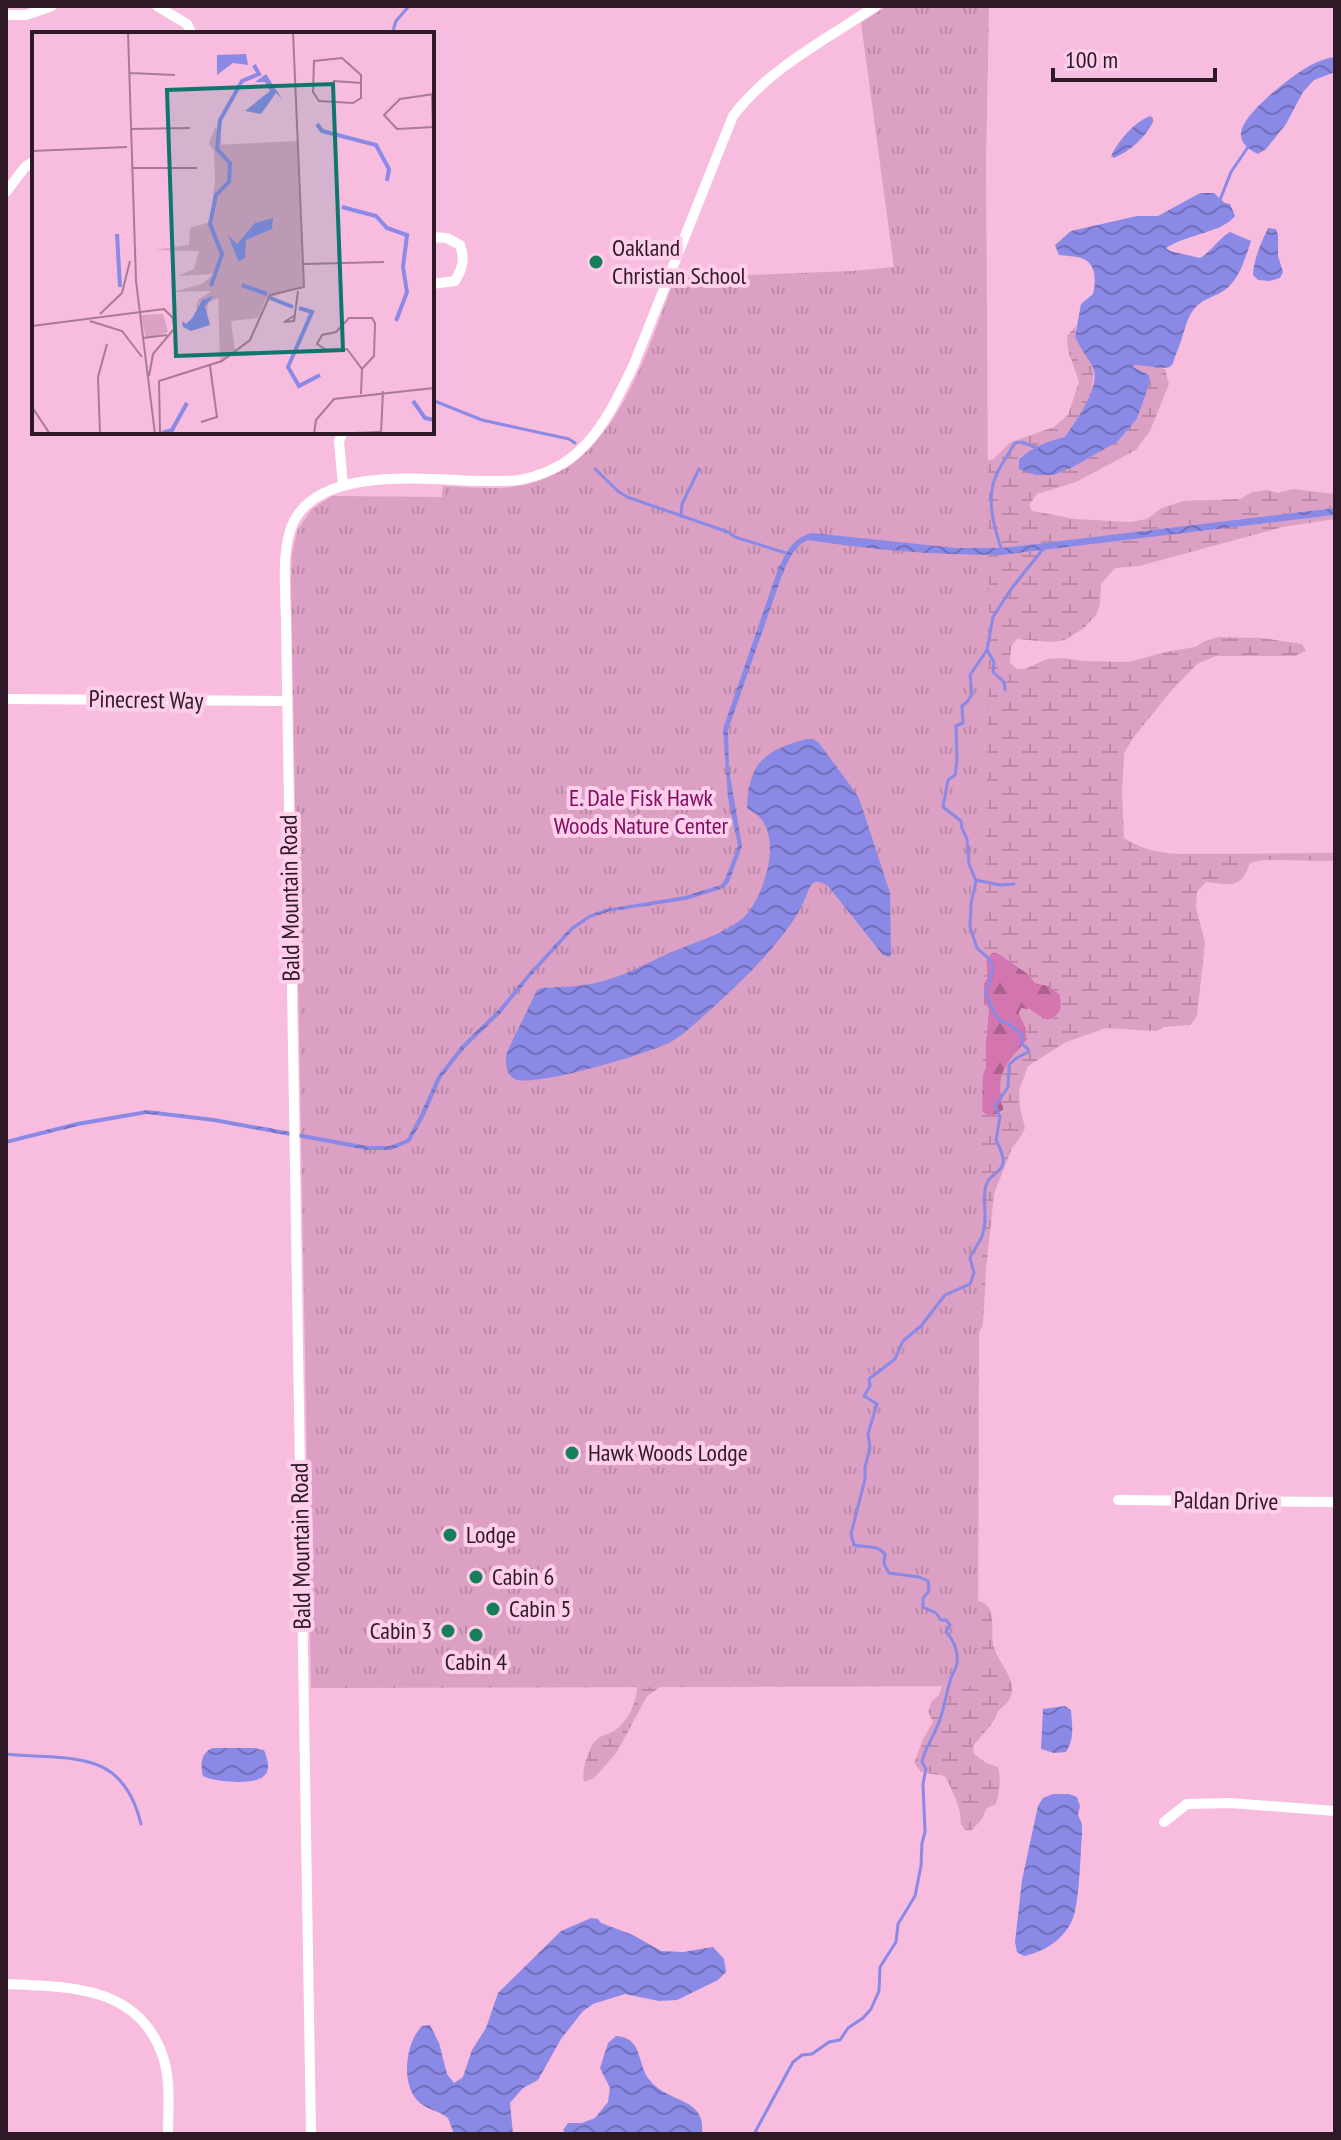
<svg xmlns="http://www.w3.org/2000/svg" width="1341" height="2140" font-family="'PT Sans Narrow',sans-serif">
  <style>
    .forest { fill: url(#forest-firs) }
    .wetland { fill: url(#wetland-marsh); fill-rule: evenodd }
    .park { fill: url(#park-tufts) }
    .water { fill: url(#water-waves) }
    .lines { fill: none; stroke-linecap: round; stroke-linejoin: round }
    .stream { stroke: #8a89e6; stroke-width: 3 }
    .street { stroke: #fff; stroke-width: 10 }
    .poi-dot { fill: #167f59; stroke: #feceea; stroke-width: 3 }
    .labels { text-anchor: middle; stroke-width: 8; stroke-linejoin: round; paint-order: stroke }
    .poi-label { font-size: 24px; fill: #2e1926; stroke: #feceea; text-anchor: start }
    .street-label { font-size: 24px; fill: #2e1926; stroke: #feceea }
    .park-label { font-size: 24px; fill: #810d62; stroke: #feceea }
    .inset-river { fill: none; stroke: #8a89e6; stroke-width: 4 }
    .inset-road { fill: none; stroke: #a77b95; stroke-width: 2 }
    .view { fill: #0f766e; fill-opacity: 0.15; stroke: #0f766e; stroke-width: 4 }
    .inset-edge { fill: none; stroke: #2e1926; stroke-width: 4 }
  </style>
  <defs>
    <pattern id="forest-firs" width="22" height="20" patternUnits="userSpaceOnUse" patternTransform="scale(2)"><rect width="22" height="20" fill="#d376b0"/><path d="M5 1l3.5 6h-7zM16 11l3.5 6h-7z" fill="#ac608f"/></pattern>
    <pattern id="wetland-marsh" width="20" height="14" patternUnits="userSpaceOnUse" patternTransform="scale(2)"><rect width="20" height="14" fill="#dba0c3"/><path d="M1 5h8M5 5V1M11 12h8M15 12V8" fill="none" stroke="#bc89a7"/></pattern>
    <pattern id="park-tufts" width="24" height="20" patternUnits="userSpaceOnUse" patternTransform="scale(2)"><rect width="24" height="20" fill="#dba0c3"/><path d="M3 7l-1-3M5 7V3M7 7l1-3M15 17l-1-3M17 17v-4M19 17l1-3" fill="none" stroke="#bc89a7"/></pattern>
    <pattern id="water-waves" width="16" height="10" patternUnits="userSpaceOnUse" patternTransform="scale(2)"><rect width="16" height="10" fill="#8a89e6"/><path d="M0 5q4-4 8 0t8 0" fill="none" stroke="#716fba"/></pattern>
  </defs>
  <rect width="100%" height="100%" fill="#f8bcdf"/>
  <path class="forest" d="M992 952 999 954 1028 974 1035 983 1049 986 1060 995C1062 1009 1062 1014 1048 1020L1037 1015 1029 1009 1019 1013 1026 1028 1027 1040C1004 1066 995 1074 1004 1110L993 1116 987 1115 978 1108V1086L986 1067V1040L988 1018 977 998 987 977 986 961Z"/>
  <g class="wetland">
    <path d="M1076 326 1075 337 1094 368 1092 391 1086 407 1065 437C1049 441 1032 447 1019 458L1020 469 1054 475 1073 467 1117 442 1137 419 1150 382 1149 375 1133 367 1135 365 1144 364 1165 369 1169 384 1150 431 1136 450 1076 482 1037 494 1029 505 1032 511 1075 519 1130 522 1147 519 1162 508 1184 501 1240 499 1252 492 1267 490 1278 493 1293 489 1335 494V508L1001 548H956L975 465 993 459 1011 442 1054 427 1068 415 1079 382 1068 350 1067 336Z"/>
    <path d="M1335 515V519L1283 527 1139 566 1115 568 1101 584 1100 605 1096 615 1084 628 1065 640 1051 642 1017 639 1011 647 1010 663 1017 669H1025L1047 659 1064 658 1081 661 1129 662 1165 652 1195 647 1205 641 1218 637 1261 638 1302 644 1306 651 1295 656H1216L1197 664 1171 691 1133 738 1124 753 1122 792 1124 838C1144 850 1155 852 1177 854L1335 853V861L1262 860 1250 863C1240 891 1230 884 1206 882L1197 892 1196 907 1205 943 1197 1016 1190 1025 1164 1027 1156 1031 1106 1028 1066 1042 1028 1066 1019 1091 1020 1108 1025 1128 1021 1136 1012 1148 994 1194 986 1270 983 1324 968 1357 971 1599C977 1601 984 1601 988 1607 995 1618 991 1632 993 1644 996 1660 1013 1674 1012 1691 1012 1700 1004 1706 998 1711 994 1725 982 1734 973 1746L974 1754 986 1763 998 1767C1001 1780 1000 1791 996 1804L987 1808 981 1820 972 1830H965L961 1824C961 1807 953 1792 945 1776L921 1772 914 1763 924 1737 933 1722 928 1711 932 1701 939 1695 945 1678 956 555H1001ZM992 952 999 954 1028 974 1035 983 1049 986 1060 995C1062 1009 1062 1014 1048 1020 1038 1016 1031 1009 1021 1008L1019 1013 1026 1027 1027 1040C1004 1066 995 1074 1004 1109L993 1116 987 1115 978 1108V1086L986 1067V1040L989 1010 987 1005 977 998 987 976 986 961Z"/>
    <path d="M638 1678 666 1683 647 1696 617 1752 594 1778 584 1782C581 1771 589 1743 600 1737 609 1733 615 1732 622 1724 634 1711 637 1696 638 1678Z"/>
  </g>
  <path class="park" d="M887 6H989L986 162 989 640 979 1338 978 1686 311 1688 291 582 292 553 298 529 312 509 332 496 442 497 443 486C470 487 501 491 528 484 617 463 646 352 675 278L852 271 894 267 861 23Z"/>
  <g class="water">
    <path d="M1335 57V72L1314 80 1303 92 1286 124 1266 149 1258 154C1250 150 1242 145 1241 136 1238 116 1294 74 1311 65 1318 61 1327 58 1335 57Z"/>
    <path d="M1150 116 1153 118V122C1145 138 1130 151 1114 158L1111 156C1119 140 1133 123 1150 116Z"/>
    <path d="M1200 193H1214L1225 203 1230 204 1235 216C1223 232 1185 235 1166 248L1170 251 1200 258C1211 252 1218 239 1230 232L1251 241C1245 259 1238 284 1220 293 1211 298 1201 300 1194 309 1185 320 1183 340 1176 354 1174 358 1174 363 1171 366 1166 371 1143 364 1135 365L1133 367 1149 375 1150 382 1137 419 1117 442 1073 467 1054 475H1035L1019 469V459C1032 447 1048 441 1065 437 1076 420 1103 386 1092 365 1086 356 1080 347 1075 337L1081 304 1093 294C1096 281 1097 263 1081 258 1075 256 1066 256 1059 255L1055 245 1071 231 1137 216H1158Z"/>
    <path d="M1268 228 1276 229 1278 235V256L1283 272 1280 278 1269 281 1258 280 1253 275C1254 258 1261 243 1268 228Z"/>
    <path d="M1335 508V515L1001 555C937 555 871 550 808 540 793 547 789 560 782 575L728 730 729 770 742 846 729 882 724 888 686 900 607 912 590 918 573 930 530 977 501 1013 464 1049 441 1078 425 1115 410 1142 391 1150H367L214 1122 147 1114 78 1126 6 1144V1140L77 1122 147 1110 214 1118 368 1146H390L407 1139 421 1113 437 1077 461 1046 498 1010 527 975 571 927 589 915 606 909 685 896 721 885 725 879 738 846 728 798 723 729 777 572C785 555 791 538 812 533L956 548H1001Z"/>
    <path d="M807 739H813L819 743 858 796 863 810 890 893 891 955 889 957 883 955 828 886C823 883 817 879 812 884 808 888 807 896 804 901 799 912 792 923 785 932 763 961 735 988 708 1012 695 1023 680 1039 664 1045 642 1055 533 1088 515 1079 505 1074 505 1061 507 1052L537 990 541 988C562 987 583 987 603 981 624 976 645 964 665 955 691 943 721 936 743 918 758 905 770 870 770 850 770 834 765 816 749 810L747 807C749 761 766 750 807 739Z"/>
    <path d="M1065 1706 1071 1710C1072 1724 1075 1739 1066 1752L1054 1753 1041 1749 1043 1709Z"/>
    <path d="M213 1748H254L264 1750C267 1758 271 1768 265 1775 256 1786 214 1782 203 1776 200 1764 201 1752 213 1748Z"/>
    <path d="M1053 1794H1069L1077 1797 1080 1806 1078 1815 1082 1824V1835C1080 1856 1080 1899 1073 1918 1065 1939 1044 1952 1024 1956L1017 1952 1015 1942 1022 1880 1038 1806 1043 1798Z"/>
    <path d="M591 1918 598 1919 601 1923 633 1935 661 1951 683 1952 713 1947 724 1959 726 1972 718 1980 677 2000 659 2001 625 1994 593 2004 583 2011 561 2039 538 2080 523 2088 510 2103 513 2134H454L448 2118C440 2111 428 2110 420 2103 400 2086 405 2043 422 2026L430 2025 439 2043 447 2074 454 2083 463 2077 472 2050 486 2028 498 1993 561 1931Z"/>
    <path d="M616 2036C642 2037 637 2062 648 2078 666 2104 707 2096 702 2134H567L563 2130 568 2123H582L595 2118 608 2102 610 2088 600 2068 608 2043Z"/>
  </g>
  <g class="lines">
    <g class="stream">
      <polyline points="392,34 396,21 409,6"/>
      <polyline points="1220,200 1231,172 1248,147"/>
      <polyline points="432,400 482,420 569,439 575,443"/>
      <polyline points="595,469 619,492 627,497 728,532 735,537 786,553"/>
      <polyline points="681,516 682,504 699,469"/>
      <path d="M1001 548C995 529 989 509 992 490 994 473 1007 457 1015 443L1022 442 1037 448"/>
      <polyline points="987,650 994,662 993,672 1004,682 1005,690"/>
      <polyline points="976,880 1000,885 1014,884"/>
      <path d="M6 1754C69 1761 122 1746 141 1824"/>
      <path d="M754 2134 793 2062 802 2055 812 2054 829 2042 840 2040 848 2028 863 2018 871 2009 879 1991 880 1967 896 1942 898 1924 915 1896 921 1866 922 1843 925 1832 923 1784 926 1769 922 1762C925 1748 932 1739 937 1727 944 1711 946 1694 951 1678 952 1674 955 1671 956 1667 960 1655 954 1640 946 1632L950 1625 946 1620H941L936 1613 923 1607V1598L929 1591 928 1581 919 1577 889 1573 884 1564 885 1554C876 1544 866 1548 854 1545L851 1534 865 1479V1467L870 1448 868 1434 877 1404 864 1396 870 1386 869 1379 895 1359 903 1341 921 1326 945 1295 970 1284 974 1273 970 1258C973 1250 979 1244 982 1236 988 1221 983 1205 985 1190 988 1166 1016 1178 996 1140L1000 1117 995 1106 1008 1087 1009 1065 1015 1059 1028 1052V1049L1022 1044V1034L1007 1023 1000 1021C995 1013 987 1002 986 992 986 987 989 984 990 980 997 960 988 959 977 948L970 927 971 904 976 881 969 864 967 839 962 828 961 821 943 807 948 780 955 775 957 761 956 726 963 723 962 706 968 701 972 694 970 675 987 650 993 617 1011 589 1043 549"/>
    </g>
    <g class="street">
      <polyline points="157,6 187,24 192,34"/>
      <polyline points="6,15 26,15 52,6"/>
      <polyline points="6,192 25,167 34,161"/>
      <path d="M432 237 447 238 460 245C465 260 463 267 455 281L432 284"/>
      <polyline points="343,432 339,441 343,486"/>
      <polyline points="6,699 287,701"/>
      <polyline points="1118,1500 1335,1502"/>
      <polyline points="1164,1822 1187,1804 1230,1803 1335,1811"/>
      <path d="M6 1984C70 1987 141 1985 164 2060 171 2084 168 2110 168 2134"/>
      <path d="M311 2134 286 624C286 594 280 548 294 521 323 465 429 480 482 481 496 481 511 482 524 479 538 476 552 470 564 463 598 441 617 400 634 364L733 116C768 69 828 38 876 6"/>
    </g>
  </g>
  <g class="poi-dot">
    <circle cx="596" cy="262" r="8"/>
    <circle cx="572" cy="1453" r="8"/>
    <circle cx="450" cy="1535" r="8"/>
    <circle cx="476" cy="1577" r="8"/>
    <circle cx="493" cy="1609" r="8"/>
    <circle cx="448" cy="1631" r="8"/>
    <circle cx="476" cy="1635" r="8"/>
  </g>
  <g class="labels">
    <g class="poi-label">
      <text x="612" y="256">Oakland<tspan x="612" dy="28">Christian School</tspan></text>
      <text x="588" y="1461">Hawk Woods Lodge</text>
      <text x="466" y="1543">Lodge</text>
      <text x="492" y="1585">Cabin 6</text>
      <text x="509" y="1617">Cabin 5</text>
      <text x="432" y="1639" text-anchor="end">Cabin 3</text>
      <text x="476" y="1670" text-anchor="middle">Cabin 4</text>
    </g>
    <g class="street-label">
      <text transform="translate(146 700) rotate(1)" y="8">Pinecrest Way</text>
      <text transform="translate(290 898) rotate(-91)" y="8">Bald Mountain Road</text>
      <text transform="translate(1226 1501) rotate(1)" y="8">Paldan Drive</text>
      <text transform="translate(301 1546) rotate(-91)" y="8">Bald Mountain Road</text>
    </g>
    <g class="park-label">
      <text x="641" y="806">E. Dale Fisk Hawk<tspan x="641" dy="28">Woods Nature Center</tspan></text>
    </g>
  </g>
  <g transform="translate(32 32)">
    <rect width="402" height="402" fill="#f8bcdf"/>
    <path d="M131 282 136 300 114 307 109 283Z" fill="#dba0c3"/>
    <path d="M183 95 189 103 190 264 176 271 175 282 174 272 182 265 167 271 168 278 164 275 167 267 180 259 140 260 170 252 182 242 146 244 162 237 167 219 123 218 157 213 158 196 178 190 186 124 177 112Z" fill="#dba0c3"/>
    <path d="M265 109 271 254 234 267 226 286 199 289 203 319 188 330 182 113Z" fill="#dba0c3"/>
    <path d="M214 22 216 33 201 31 185 43V23ZM234 42 250 67 244 61 229 82 213 79 238 59 233 50H223ZM241 186 240 197 214 208 213 226 206 229 196 203 205 212 223 191ZM182 264 173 274 178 293 159 299 151 295 150 289 154 292 161 285 170 268Z" fill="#8a89e6"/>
    <path class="inset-river" d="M285 92 290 99 344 113 357 137 355 149M310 175 344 184 355 196 375 203 371 235 375 260 364 289M85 202 88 255M210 253 235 262M179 254 190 222 178 192 184 163 197 150 198 131 185 117 188 88 210 49 227 42 222 33M238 266 261 275M267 276 280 280 256 335 267 354 288 343M381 369 393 386 402 388M130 401 140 398 155 371"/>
    <path class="inset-road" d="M96 0 104 249 123 402M310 26 329 43V66L321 71 287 69 281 60 282 29ZM98 41 143 43M301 49 330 51M402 62 368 67 352 83 365 97 402 95M400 63 401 97M99 97 158 96M0 119 95 115M100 136H165M272 232 352 230M68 282 90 261 98 229M262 284 252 290 262 289 266 259M317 286H340L343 291 342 324 330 337 315 317 296 319 285 312 290 303 304 300ZM58 289 90 299 110 325M0 294 132 277 141 286 142 297 121 322 117 344M111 306 135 303M329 362 330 337M0 375 18 402M169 390 185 385 178 334M321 401 348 400M68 402 66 345 75 312M128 402 127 349 190 329 218 308 238 263 272 255 261 0M282 402 284 388 302 367 402 356M349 402 351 359"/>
    <path class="view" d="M301 52 311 318 144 324 135 58Z"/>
    <rect width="402" height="402" class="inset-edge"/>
  </g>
  <rect width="1341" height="2140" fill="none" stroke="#2e1926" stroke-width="16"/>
  <path d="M1053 68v12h162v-12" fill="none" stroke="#2e1926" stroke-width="4"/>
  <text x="1065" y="68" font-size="24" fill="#2e1926" stroke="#feceea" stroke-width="6" paint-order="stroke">100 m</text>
</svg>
